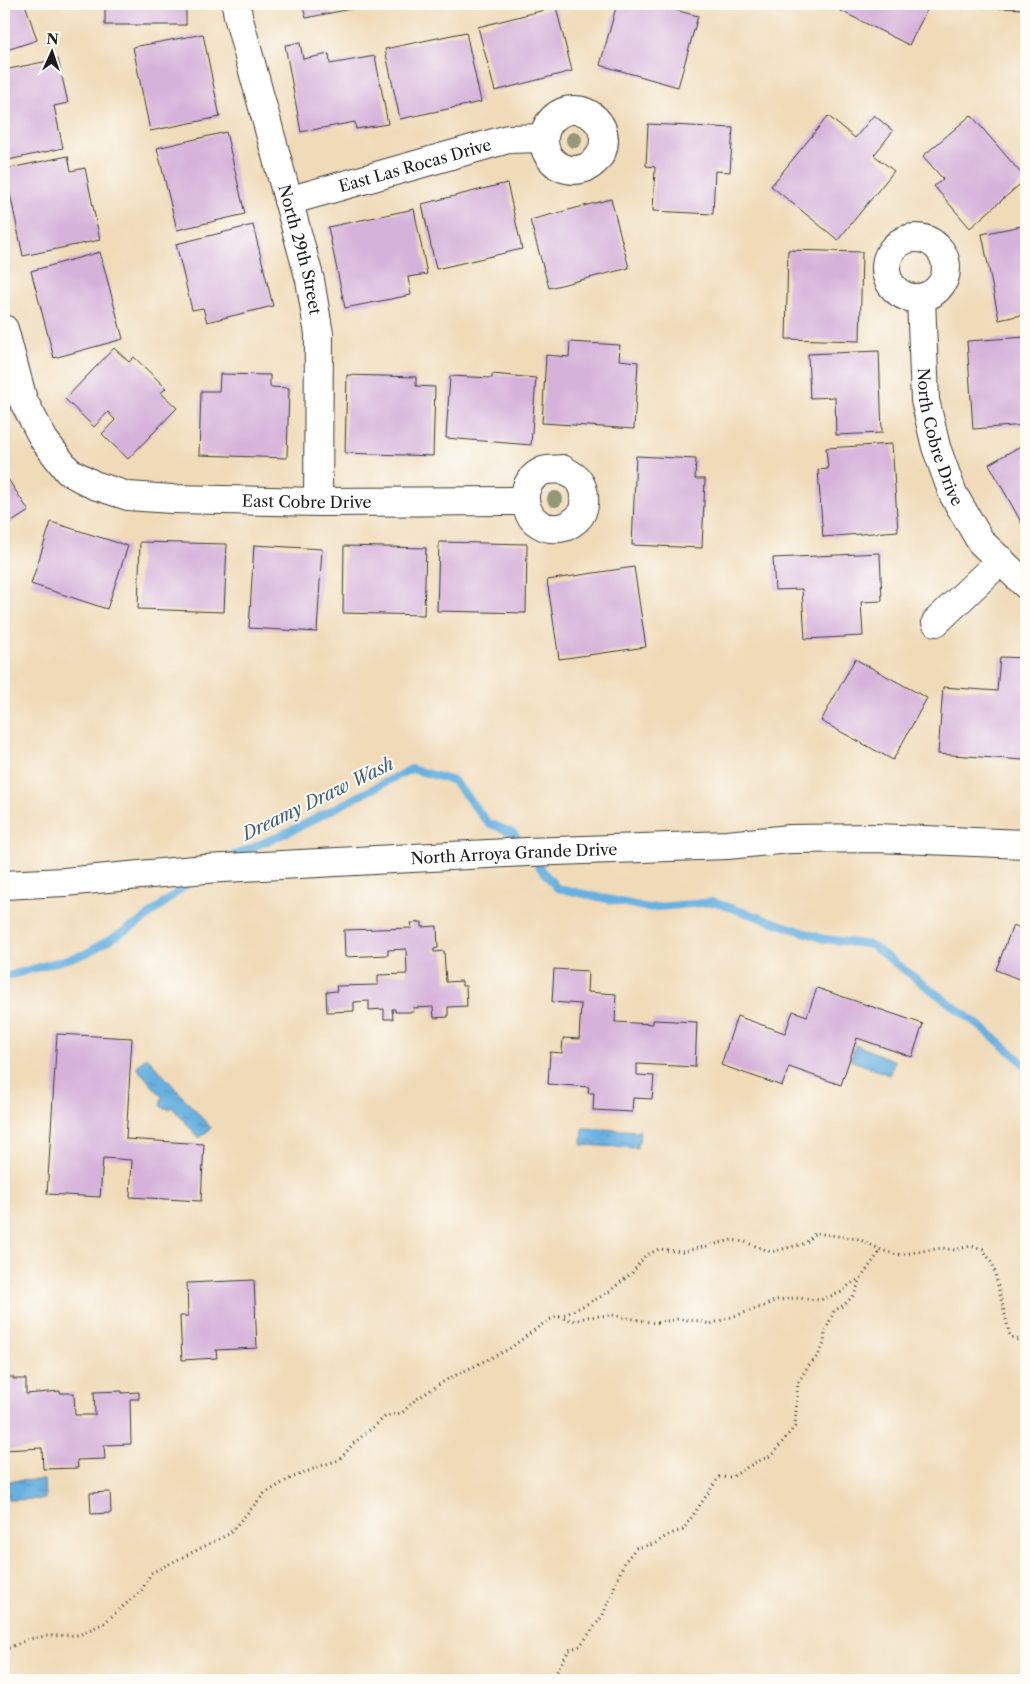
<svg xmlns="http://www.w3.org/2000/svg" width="1030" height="1684" font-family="'Libre Caslon Text',serif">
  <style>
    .water { fill: url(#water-ripples); stroke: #42667e }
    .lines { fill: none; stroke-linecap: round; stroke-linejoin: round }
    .stream { stroke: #68b0df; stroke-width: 8 }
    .building { fill: #d5b2da }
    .street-casing { stroke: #3c3934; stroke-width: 30 }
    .path { stroke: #3c3934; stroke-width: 3; stroke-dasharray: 1 4; stroke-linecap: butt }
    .street { stroke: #fff; stroke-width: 28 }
    .tree { fill: #949879 }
    .labels { text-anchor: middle; stroke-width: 4; stroke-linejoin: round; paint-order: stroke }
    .street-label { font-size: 16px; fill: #1c1c1c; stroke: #fdfcf7 }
    .water-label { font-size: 18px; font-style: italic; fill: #3e5f74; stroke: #fdfcf7 }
  </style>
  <defs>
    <pattern id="water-ripples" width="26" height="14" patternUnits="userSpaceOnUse" patternTransform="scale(1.25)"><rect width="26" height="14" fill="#68b0df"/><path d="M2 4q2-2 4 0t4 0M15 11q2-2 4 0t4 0" fill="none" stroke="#558eb4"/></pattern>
  </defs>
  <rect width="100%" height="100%" fill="#fdfcf7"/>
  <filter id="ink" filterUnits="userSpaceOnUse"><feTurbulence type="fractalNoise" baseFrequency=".02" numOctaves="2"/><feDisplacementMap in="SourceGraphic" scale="10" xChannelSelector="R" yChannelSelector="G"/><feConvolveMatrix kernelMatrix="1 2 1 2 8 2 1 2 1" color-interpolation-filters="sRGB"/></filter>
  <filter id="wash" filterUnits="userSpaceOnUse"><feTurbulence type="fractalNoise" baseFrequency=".0096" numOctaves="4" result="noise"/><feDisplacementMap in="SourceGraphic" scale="20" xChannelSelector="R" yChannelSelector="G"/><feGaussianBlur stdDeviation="1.12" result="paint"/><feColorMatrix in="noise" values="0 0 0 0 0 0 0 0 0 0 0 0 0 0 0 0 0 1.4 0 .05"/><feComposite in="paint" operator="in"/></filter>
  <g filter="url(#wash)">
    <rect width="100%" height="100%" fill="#f0dbb9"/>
    <g class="water">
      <polygon points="856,1045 895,1061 889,1075 850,1060"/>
      <polygon points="147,1057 211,1128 199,1138 172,1107 169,1109 161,1107 161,1099 163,1098 136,1067"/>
      <polygon points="583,1128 640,1131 639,1143 637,1143 637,1148 582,1145"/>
      <polygon points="44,1480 45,1499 8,1500 7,1481"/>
    </g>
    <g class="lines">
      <g class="stream">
        <polyline points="231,857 299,827 411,769 454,781 488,823 513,833 524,847"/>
        <polyline points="532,858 557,888 648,908 713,902 824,939 871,945 985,1030 1019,1059 1026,1067"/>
        <polyline points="4,977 85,954 142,921 193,879"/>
      </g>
    </g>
    <g id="blocks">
      <g class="building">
        <polygon points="4,4 25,4 37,40 4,51"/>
        <rect x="105" y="4" width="81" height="21"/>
        <polygon points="302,4 370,4 370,5 306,18"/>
        <polygon points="617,4 652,4 698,16 678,87 600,65"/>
        <polygon points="830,4 930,4 909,45 829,5"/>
        <polygon points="968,4 1026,4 1026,9 968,7"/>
        <polygon points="556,7 572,71 495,91 478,27"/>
        <polygon points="466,32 481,102 400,119 385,49"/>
        <polygon points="203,34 220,117 150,131 133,47"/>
        <polygon points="300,43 303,59 329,54 330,64 375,56 388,124 356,129 355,122 301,132 285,45"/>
        <polygon points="58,59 68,103 54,106 63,148 4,161 4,70"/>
        <polygon points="874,115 893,131 874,155 894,171 838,240 771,186 828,116 855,138"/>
        <polygon points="971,115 1026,179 970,228 934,186 943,179 923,156"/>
        <polygon points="648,124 733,128 730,172 715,171 713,214 653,211 655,167 646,166"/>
        <polygon points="226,132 245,214 177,230 157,148"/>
        <polygon points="68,156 71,171 85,168 100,240 23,256 5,169"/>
        <polygon points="507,183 522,249 436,269 422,204"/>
        <polygon points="611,199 629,268 549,288 530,220"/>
        <polygon points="414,209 427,274 408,277 411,295 345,308 328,227"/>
        <polygon points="253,225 273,306 207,322 203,308 192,310 176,244"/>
        <polygon points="1026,225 1026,314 999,320 982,234"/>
        <polygon points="788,250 862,252 860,341 786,339"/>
        <polygon points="100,252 123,339 54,358 31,271"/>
        <polygon points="1026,337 1026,425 973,429 967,341"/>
        <polygon points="570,342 620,345 619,360 638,362 634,429 542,423 546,355 569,357"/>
        <polygon points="114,348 129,362 134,357 166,388 161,393 177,408 128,459 102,434 115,420 108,412 94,427 65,399"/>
        <polygon points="879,351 882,433 836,435 835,397 810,398 808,354"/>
        <polygon points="220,374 270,375 270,387 289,388 287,458 199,455 201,391 219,391"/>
        <polygon points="492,374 536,378 531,445 446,438 450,376 492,378"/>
        <polygon points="347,375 416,377 416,386 435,387 433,456 345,453"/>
        <polygon points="1026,443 1026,531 989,464"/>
        <polygon points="892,444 898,531 823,537 818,470 828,469 826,448"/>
        <polygon points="636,456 696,459 695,479 705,479 702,548 632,545"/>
        <polygon points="4,473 29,511 4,527"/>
        <polygon points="51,522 128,546 107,609 31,584"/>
        <polygon points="140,542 227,544 224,612 138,609"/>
        <polygon points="439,542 527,544 526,613 437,611"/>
        <polygon points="254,545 322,549 317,632 249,628"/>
        <polygon points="344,546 426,548 424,615 343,613"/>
        <polygon points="880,553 882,601 861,602 863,636 805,639 802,589 775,590 773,558"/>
        <polygon points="634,567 646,647 559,659 547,580"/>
        <polygon points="1000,657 1026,658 1026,720 1023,760 938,754 943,687 997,691"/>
        <polygon points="855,659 927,698 893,760 821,721"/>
        <polygon points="422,922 422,927 437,926 438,948 434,949 434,952 444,951 446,982 462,981 462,986 466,986 467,1006 448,1007 448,1017 434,1018 433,1007 413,1008 414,1012 395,1012 395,1009 392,1009 393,1019 384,1019 384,1009 369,1010 369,1001 354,1002 354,1011 327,1012 326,992 337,991 336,986 378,985 378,975 407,974 406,949 388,950 388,955 345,957 344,930 412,928 411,923"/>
        <polygon points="1013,925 1026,930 1026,982 996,970"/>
        <polygon points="554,969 588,971 587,992 616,994 615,1022 653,1024 653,1020 697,1022 695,1067 637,1064 637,1075 654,1076 652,1099 633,1098 632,1112 593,1110 594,1093 588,1093 589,1087 548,1084 550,1052 562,1053 563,1038 579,1039 581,1004 552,1002"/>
        <polygon points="817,988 923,1024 912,1057 857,1038 841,1085 789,1067 782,1086 721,1065 737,1016 785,1033 793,1011 807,1016"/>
        <polygon points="57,1034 132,1038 126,1139 204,1144 201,1201 130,1197 132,1160 103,1158 100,1197 47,1194"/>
        <polygon points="254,1280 257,1348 216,1350 217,1358 182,1360 180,1316 188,1316 187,1283"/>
        <polygon points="4,1377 14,1377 13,1379 26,1379 26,1394 60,1391 60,1393 74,1393 75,1415 95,1415 94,1392 122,1391 122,1393 139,1392 139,1399 130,1399 131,1444 104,1445 105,1459 77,1460 78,1468 43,1469 42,1448 4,1450"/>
        <polygon points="110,1492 111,1513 91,1514 90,1493"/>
      </g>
    </g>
  </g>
  <g filter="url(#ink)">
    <use href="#blocks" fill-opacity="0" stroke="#3c3934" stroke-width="1"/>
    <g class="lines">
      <g class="street-casing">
        <g id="street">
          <path id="s1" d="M236 4 238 16 310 280 319 334 318 502"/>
          <circle cx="574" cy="140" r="30"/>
          <path id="s2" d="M288 201 508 139 544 138"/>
          <circle cx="916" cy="268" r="30"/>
          <path id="s3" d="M921 298 925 400 936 447 953 494 981 542 1026 585"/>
          <path id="s4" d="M4 329 23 400 44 440 68 471 94 485 128 496 172 499 318 502 524 501"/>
          <path d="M562 469C567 472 575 476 578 480 586 490 587 510 577 519 573 522 569 526 564 527 527 537 509 486 543 471 548 469 557 470 562 469Z"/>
          <polyline points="936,622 1001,560"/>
          <path id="s5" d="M4 885 64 882 205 869 527 852 727 845 790 839 876 838 1026 844"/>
        </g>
      </g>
      <g class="path">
        <polyline points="559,1317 575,1321 587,1317 612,1315 655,1323 678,1319 699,1321 710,1324 762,1307 776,1300 795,1298 820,1300 842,1292 849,1285 861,1278 881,1250"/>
        <polyline points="4,1650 29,1639 45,1636 79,1635 104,1623 142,1590 151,1573 229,1534 264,1494 289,1479 318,1467 339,1460 354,1443 386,1416 402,1413 415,1400 446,1380 509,1349 548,1320 571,1312 606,1294 632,1273 645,1256 659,1249 682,1252 732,1240 745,1242 771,1252 806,1243 815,1233 859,1239 881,1250 897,1255 942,1248 955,1250 971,1246 983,1249 993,1265 1010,1336 1026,1344"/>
        <polyline points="552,1680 569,1650 580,1646 603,1615 624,1563 636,1548 654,1544 670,1534 683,1530 719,1477 732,1477 754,1463 771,1456 795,1426 798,1383 808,1366 818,1356 824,1344 825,1332 834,1311 844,1305 854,1295 861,1278"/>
      </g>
      <use href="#street" class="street"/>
    </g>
    <g class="tree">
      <circle cx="574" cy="140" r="8"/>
      <circle cx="555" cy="499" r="8"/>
    </g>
  </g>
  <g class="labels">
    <g class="street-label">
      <text dy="6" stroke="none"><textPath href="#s2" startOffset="132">East Las Rocas Drive</textPath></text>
      <text dy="6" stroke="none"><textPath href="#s1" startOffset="254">North 29th Street</textPath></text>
      <text dy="6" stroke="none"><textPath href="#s3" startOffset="141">North Cobre Drive</textPath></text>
      <text dy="6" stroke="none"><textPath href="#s4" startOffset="402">East Cobre Drive</textPath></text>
      <text dy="6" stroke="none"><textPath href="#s5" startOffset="511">North Arroya Grande Drive</textPath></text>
    </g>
    <g class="water-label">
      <text transform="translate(318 799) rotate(-26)" y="6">Dreamy Draw Wash</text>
    </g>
  </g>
  <rect width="1030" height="1684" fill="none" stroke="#fdfcf7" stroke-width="20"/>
  <g transform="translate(52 52) rotate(3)" stroke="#fdfcf7" stroke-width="4" paint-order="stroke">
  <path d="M0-4L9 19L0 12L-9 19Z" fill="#1c1c1c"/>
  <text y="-8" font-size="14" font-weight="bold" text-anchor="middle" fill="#1c1c1c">N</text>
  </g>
</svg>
